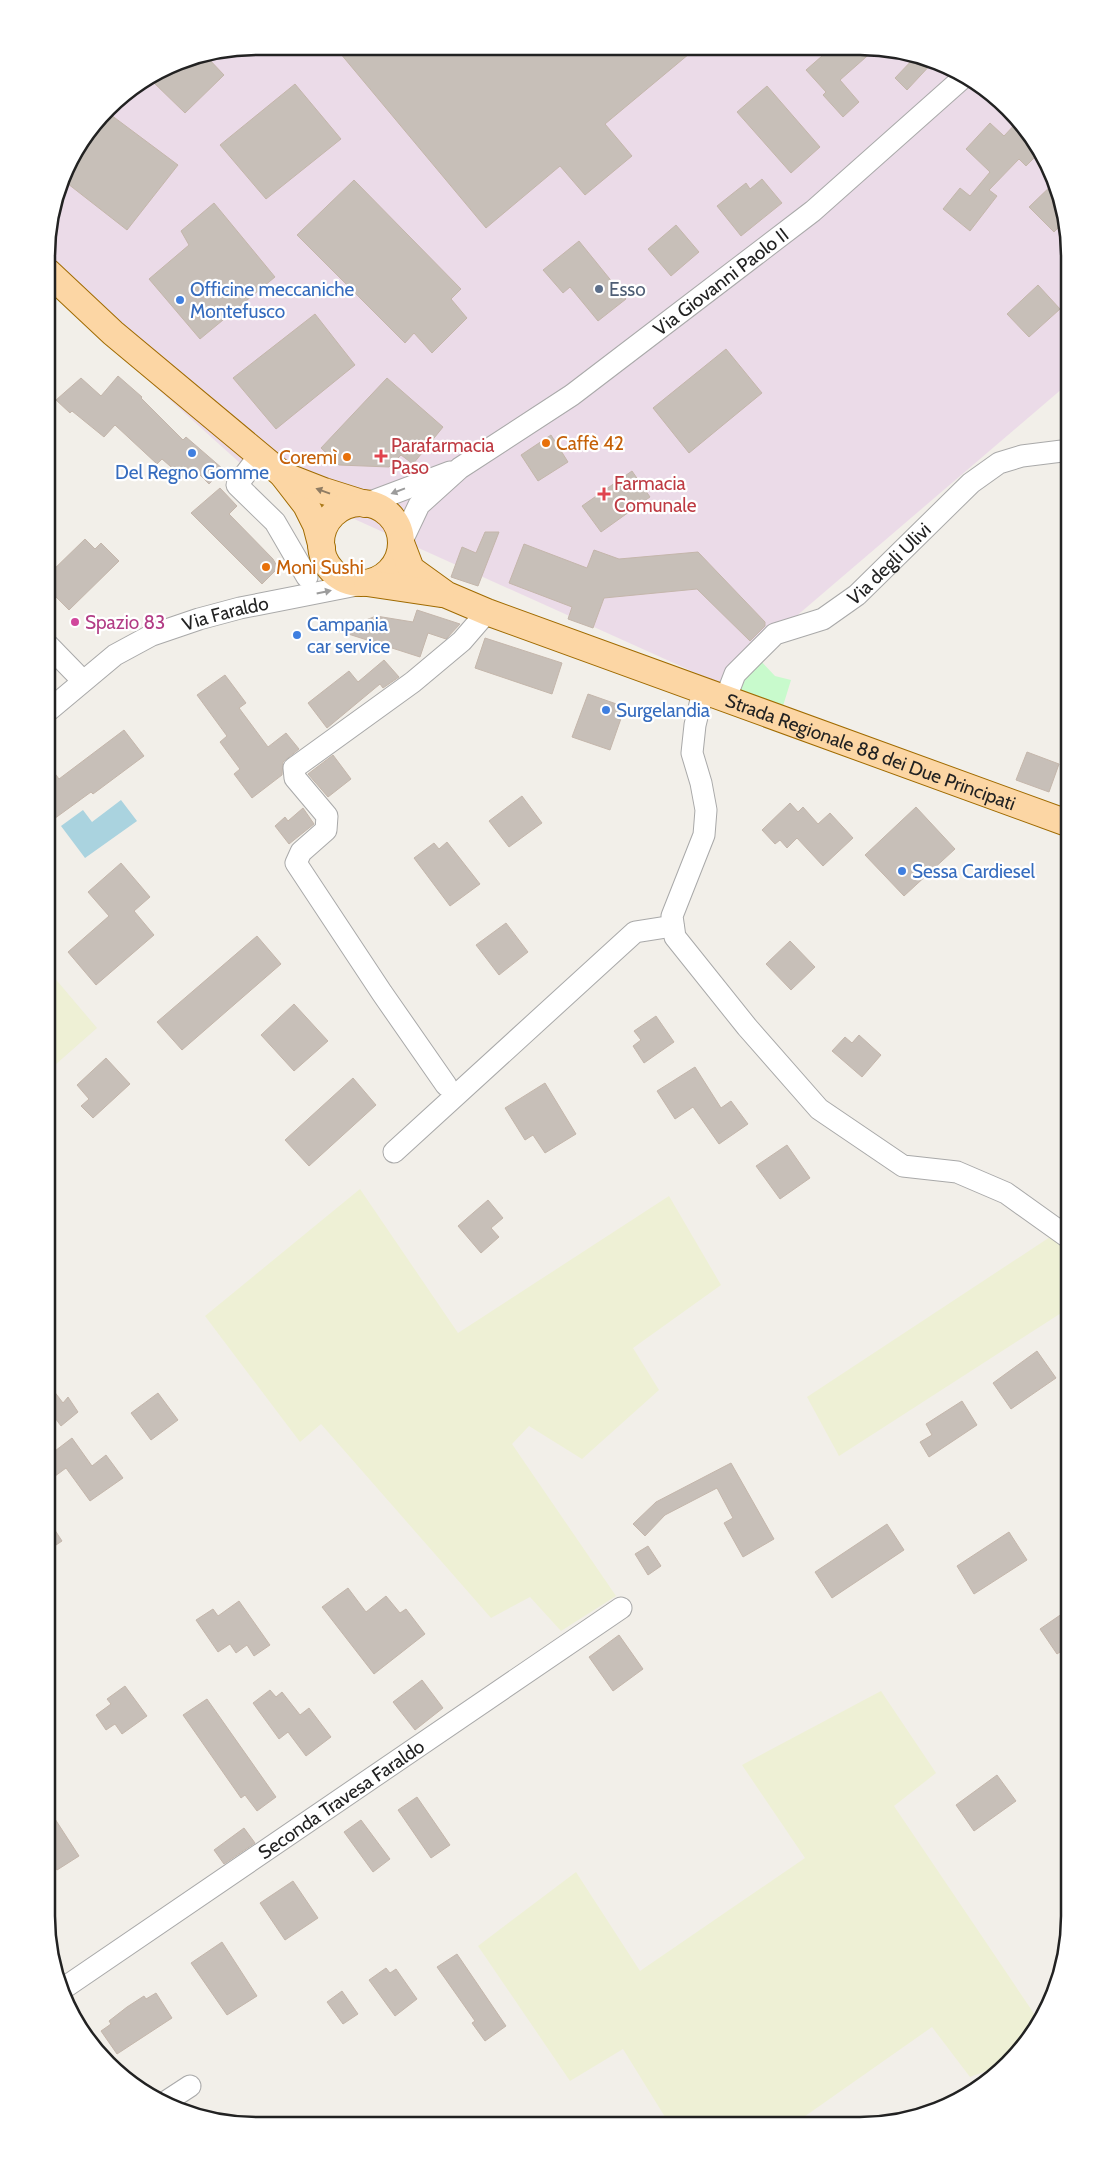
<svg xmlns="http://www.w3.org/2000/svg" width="1116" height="2172" font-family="Cabin,sans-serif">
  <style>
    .industrial { fill: #ebdbe8 }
    .farmland { fill: #eef0d5 }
    .park { fill: #c8facc }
    .water { fill: #aad3df }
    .building { fill: #c7bfb8; stroke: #c4b6ab }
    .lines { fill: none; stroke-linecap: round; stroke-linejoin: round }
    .minor-casing { stroke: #a9a9a9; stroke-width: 23 }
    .major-casing { stroke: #a06b00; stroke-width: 28 }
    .minor { stroke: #fff; stroke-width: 21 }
    .major { stroke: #fcd6a4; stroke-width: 26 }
    .oneway { fill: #8f7c63 }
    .oneway2 { fill: #9c9c9c }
    .service-dot { fill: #5c6f8a; stroke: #fff; stroke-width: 2 }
    .shop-dot { fill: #3f7fe0; stroke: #fff; stroke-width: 2 }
    .food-dot { fill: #e8710a; stroke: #fff; stroke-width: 2 }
    .health-dot { fill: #e0444e; stroke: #fff; stroke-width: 2 }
    .hotel-dot { fill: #d1479c; stroke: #fff; stroke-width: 2 }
    .labels { text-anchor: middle; stroke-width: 4.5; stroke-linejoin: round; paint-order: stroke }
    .street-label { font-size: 19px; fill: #222; stroke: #fff }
    .shop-label { font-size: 19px; fill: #366cbe; stroke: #fff; text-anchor: start }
    .service-label { font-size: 19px; fill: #4e5e75; stroke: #fff; text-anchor: start }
    .food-label { font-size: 19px; fill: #c56008; stroke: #fff; text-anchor: start }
    .health-label { font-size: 19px; fill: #be3a42; stroke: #fff; text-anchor: start }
    .hotel-label { font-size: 19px; fill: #b23c85; stroke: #fff; text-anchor: start }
    .rim { fill: none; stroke: #222; stroke-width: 2.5 }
  </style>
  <rect width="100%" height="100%" fill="#f2efe9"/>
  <polygon class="industrial" points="256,46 900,50 952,68 998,98 1034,139 1059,189 1070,256 1070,382 718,683 250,472 48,290 48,229 68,163 118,99 176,62"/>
  <g class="farmland">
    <polygon points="47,969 97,1028 47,1072"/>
    <polygon points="360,1189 458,1333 669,1196 721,1285 633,1348 659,1390 582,1459 529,1426 512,1444 616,1596 561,1631 530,1597 491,1618 321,1424 300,1442 205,1316"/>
    <polygon points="1050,1237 1069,1251 1069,1308 839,1456 807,1397"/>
    <polygon points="881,1691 936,1773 894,1806 1039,2021 1026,2044 1003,2065 970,2077 932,2027 791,2126 670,2125 623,2049 570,2081 478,1946 576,1872 640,1971 805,1858 742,1765"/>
  </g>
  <polygon class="park" points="760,660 775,676 791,680 783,706 740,690 750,670"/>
  <polygon class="water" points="121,800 137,821 85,858 61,826 83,810 92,822"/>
  <g class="building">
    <polygon points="335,47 695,49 605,124 632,156 585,195 560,166 486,228"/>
    <polygon points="816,50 874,50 840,80 859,102 843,117 823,95 826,92 806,70 822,56"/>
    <polygon points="206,56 224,75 185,113 150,79 176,62"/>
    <polygon points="916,56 934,61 907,90 895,78"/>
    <polygon points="295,84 341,139 266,199 220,145"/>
    <polygon points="767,86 820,147 791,173 737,112"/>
    <polygon points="107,112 178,165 127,230 63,180 68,163"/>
    <polygon points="1018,121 1034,139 1040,152 1026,166 1019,159 989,190 997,196 970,231 943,209 960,188 970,196 990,172 966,149 990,123 1004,136"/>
    <polygon points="762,179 782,203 741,236 717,206 746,183 750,189"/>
    <polygon points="354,180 461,289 451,299 467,318 432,353 414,333 405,343 297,235"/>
    <polygon points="1055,182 1059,189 1064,222 1054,232 1029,207"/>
    <polygon points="214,203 275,277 200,339 149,279 189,245 181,231"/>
    <polygon points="676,225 699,252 671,276 648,249"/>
    <polygon points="579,241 626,299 598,321 570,287 563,293 543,270"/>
    <polygon points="1038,285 1060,309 1029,337 1007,314"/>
    <polygon points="315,314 355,365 276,429 233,378"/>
    <polygon points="726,349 762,393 689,453 653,408"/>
    <polygon points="118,376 142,397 141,398 183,440 186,437 223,469 209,484 195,470 186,480 162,459 157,464 115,425 104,437 72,411 70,413 56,400 81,378 101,396"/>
    <polygon points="387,378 443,427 413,464 401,455 389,467 339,465 321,448"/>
    <polygon points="551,435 568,462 538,481 521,455"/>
    <polygon points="632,471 650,497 601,532 582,506"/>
    <polygon points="220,488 237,506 229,514 273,559 278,568 262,584 191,513"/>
    <polygon points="485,532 499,532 478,586 451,577 462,547 476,553"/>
    <polygon points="85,539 95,549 101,543 119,561 69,610 55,596 48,604 48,575"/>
    <polygon points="524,544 587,568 594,550 619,559 698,552 765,622 765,626 750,641 697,589 604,598 593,628 568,619 572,607 509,583"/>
    <polygon points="417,610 460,624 446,639 428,633 420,657 339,631 376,616 413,622"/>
    <polygon points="485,638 562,663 552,694 475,668"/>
    <polygon points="384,660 399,677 383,688 380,684 327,728 308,703 349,671 358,682"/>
    <polygon points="225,675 246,703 239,708 268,747 286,733 299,749 283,762 282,775 252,798 234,774 240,769 220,742 227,736 197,695"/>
    <polygon points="588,694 625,707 610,750 572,737"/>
    <polygon points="124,730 144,756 93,794 91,792 47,824 47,763 59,779"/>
    <polygon points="1027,752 1059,764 1049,792 1016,780"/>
    <polygon points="333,755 351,779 328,797 308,774"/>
    <polygon points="522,796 542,823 509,847 489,821"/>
    <polygon points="790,803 798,812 803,807 818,824 830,813 853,838 823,866 797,838 787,848 780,840 775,844 762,830"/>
    <polygon points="916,807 955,849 904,896 865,855"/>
    <polygon points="303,808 314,824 289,844 275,826 285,817 288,821"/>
    <polygon points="447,842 480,884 450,906 414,858 434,843 439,849"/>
    <polygon points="121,863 150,897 134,911 154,935 96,985 68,952 109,916 88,892"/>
    <polygon points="506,923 528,952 499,975 476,945"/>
    <polygon points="257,936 281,964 182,1050 157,1022"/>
    <polygon points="790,941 815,967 791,990 766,964"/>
    <polygon points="294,1004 328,1041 294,1071 261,1035"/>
    <polygon points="656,1016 674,1042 644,1063 633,1046 641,1040 634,1031"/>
    <polygon points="859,1035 881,1055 862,1077 832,1051 845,1037 852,1043"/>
    <polygon points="106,1058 130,1084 93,1118 81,1106 89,1099 77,1085"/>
    <polygon points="695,1067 721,1108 731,1101 748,1124 719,1144 693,1107 675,1119 657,1091"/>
    <polygon points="353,1078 376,1105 309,1166 285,1140"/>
    <polygon points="545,1083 576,1134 545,1153 533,1135 525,1140 505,1108"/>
    <polygon points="787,1145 810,1178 780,1199 756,1166"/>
    <polygon points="488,1200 503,1218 491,1228 499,1237 481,1253 458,1226"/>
    <polygon points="1037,1351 1056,1378 1011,1409 993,1383"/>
    <polygon points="47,1382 63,1403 68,1397 78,1412 61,1426 47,1407"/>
    <polygon points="158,1393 178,1420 151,1440 131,1413"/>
    <polygon points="962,1401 977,1425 929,1457 920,1442 932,1435 926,1424"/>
    <polygon points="72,1438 92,1466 106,1455 123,1478 90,1501 66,1468 47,1482 47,1457"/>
    <polygon points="731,1463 774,1539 743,1557 724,1523 733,1518 717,1488 665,1515 645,1536 633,1524 656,1502"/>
    <polygon points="47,1518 62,1541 47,1551"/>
    <polygon points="887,1524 904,1550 832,1598 815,1572"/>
    <polygon points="1009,1532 1027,1560 974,1594 957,1566"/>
    <polygon points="648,1546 661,1566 648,1575 635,1554"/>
    <polygon points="348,1588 366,1612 386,1596 400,1613 406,1609 425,1634 374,1674 322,1607"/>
    <polygon points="239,1601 270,1645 254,1656 247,1645 236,1653 230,1644 218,1652 196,1620 213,1609 218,1616"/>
    <polygon points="1069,1609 1069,1646 1057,1654 1040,1629"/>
    <polygon points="619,1635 643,1669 613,1691 589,1657"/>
    <polygon points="422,1680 443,1708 415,1730 393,1702"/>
    <polygon points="125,1686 147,1716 122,1734 115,1724 106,1730 96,1715 111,1704 107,1699"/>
    <polygon points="270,1690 276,1697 282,1692 300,1715 309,1708 331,1737 306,1756 288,1732 279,1739 253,1703"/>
    <polygon points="207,1699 276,1797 257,1811 245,1795 241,1798 183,1715"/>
    <polygon points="997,1775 1016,1801 974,1831 956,1805"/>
    <polygon points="417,1797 450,1845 431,1858 398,1810"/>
    <polygon points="55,1819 79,1856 57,1870 46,1853 46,1824"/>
    <polygon points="361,1820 390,1859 373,1872 344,1832"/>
    <polygon points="244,1828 255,1843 224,1864 214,1850"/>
    <polygon points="293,1881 318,1918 285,1940 260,1903"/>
    <polygon points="222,1942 257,1996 227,2015 191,1963"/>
    <polygon points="457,1954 506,2026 485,2041 472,2023 475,2021 437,1967"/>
    <polygon points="386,1968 390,1973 396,1969 417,1999 395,2016 369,1980"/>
    <polygon points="342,1991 358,2014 343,2024 327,2002"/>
    <polygon points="156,1993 172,2018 117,2054 101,2031 111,2024 109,2021 127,2007 144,1996 146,1999"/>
  </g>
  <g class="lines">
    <g class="minor-casing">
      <g id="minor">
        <polyline points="259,456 237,485 275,522 307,577"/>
        <polyline points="365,504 450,472"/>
        <path id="s1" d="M401 543 419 505 460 468 572 395 813 211 965 76"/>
        <polyline points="48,645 83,681"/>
        <polyline points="703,692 695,725 692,753 701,783 706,810 704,835 672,916 675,937 747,1027 819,1109 903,1166 957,1172 1006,1193 1069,1238"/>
        <path id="s2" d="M725 700 735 674 775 634 823 619 857 595 971 483 999 463 1022 456 1070 450"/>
        <path id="s3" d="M48 711 115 655 152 635 199 619 240 608 367 583"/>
        <polyline points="446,1085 382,993 296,863 301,852 326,830 327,816 295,778 294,768 413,682 462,641 487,612"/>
        <polyline points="394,1152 635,932 673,926"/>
        <path id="s4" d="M61 1990 621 1608"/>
        <polyline points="164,2103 190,2086"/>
      </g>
    </g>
    <g class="major-casing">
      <g id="major">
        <polyline points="48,272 113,333 282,474 306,505 316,525 322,548"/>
        <polyline points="283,475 324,491 365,504"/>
        <circle cx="361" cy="543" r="40"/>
        <path id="s5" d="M401 543 411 569 447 595 487 612 1070 824"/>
        <polyline points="367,583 441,594"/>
      </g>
    </g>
    <use href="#minor" class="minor"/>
    <use href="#major" class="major"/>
  </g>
  <defs><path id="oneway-solid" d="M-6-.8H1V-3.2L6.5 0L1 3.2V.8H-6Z" transform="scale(1.25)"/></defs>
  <use class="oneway" href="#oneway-solid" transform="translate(323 491) rotate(-160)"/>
  <g class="oneway2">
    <use href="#oneway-solid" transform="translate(398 491) rotate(159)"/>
    <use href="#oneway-solid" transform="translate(324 592) rotate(-12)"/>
  </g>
  <circle class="service-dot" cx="599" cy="289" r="5"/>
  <g class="shop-dot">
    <circle cx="180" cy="300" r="5"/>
    <circle cx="192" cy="453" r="5"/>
    <circle cx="297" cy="635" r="5"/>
    <circle cx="606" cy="710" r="5"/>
    <circle cx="902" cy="871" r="5"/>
  </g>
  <g class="food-dot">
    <circle cx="546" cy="443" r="5"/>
    <circle cx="347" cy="457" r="5"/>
    <circle cx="266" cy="567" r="5"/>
  </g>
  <g class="health-dot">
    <path d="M378.5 448.5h5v5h5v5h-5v5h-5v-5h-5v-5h5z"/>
    <path d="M601.5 486.5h5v5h5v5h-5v5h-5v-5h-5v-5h5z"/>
  </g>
  <circle class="hotel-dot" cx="75" cy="622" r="5"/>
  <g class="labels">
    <g class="street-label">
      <text dy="7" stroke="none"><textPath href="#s1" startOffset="418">Via Giovanni Paolo II</textPath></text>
      <text dy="7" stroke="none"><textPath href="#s2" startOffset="221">Via degli Ulivi</textPath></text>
      <text dy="7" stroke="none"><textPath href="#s3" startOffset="206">Via Faraldo</textPath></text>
      <text dy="7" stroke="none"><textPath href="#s5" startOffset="524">Strada Regionale 88 dei Due Principati</textPath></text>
      <text dy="7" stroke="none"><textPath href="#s4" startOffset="339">Seconda Travesa Faraldo</textPath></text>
    </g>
    <g class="shop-label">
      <text x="190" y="296">Officine meccaniche<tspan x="190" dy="22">Montefusco</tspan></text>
      <text x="192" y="479" text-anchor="middle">Del Regno Gomme</text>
      <text x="307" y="631">Campania<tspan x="307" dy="22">car service</tspan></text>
      <text x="616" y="717">Surgelandia</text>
      <text x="912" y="878">Sessa Cardiesel</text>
    </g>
    <g class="service-label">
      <text x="609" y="296">Esso</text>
    </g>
    <g class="food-label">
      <text x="556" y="450">Caffè 42</text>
      <text x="337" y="464" text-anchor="end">Coremì</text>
      <text x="276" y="574">Moni Sushi</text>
    </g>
    <g class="health-label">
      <text x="391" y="452">Parafarmacia<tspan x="391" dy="22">Paso</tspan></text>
      <text x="614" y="490">Farmacia<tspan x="614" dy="22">Comunale</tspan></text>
    </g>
    <g class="hotel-label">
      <text x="85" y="629">Spazio 83</text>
    </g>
  </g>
  <path d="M0 0H1116V2172H0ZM256 55H860A201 201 0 0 1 1061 256V1916A201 201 0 0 1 860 2117H256A201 201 0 0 1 55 1916V256A201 201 0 0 1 256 55Z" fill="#fff" fill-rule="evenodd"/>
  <path class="rim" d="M256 55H860A201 201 0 0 1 1061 256V1916A201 201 0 0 1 860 2117H256A201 201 0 0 1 55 1916V256A201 201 0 0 1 256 55Z"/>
</svg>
